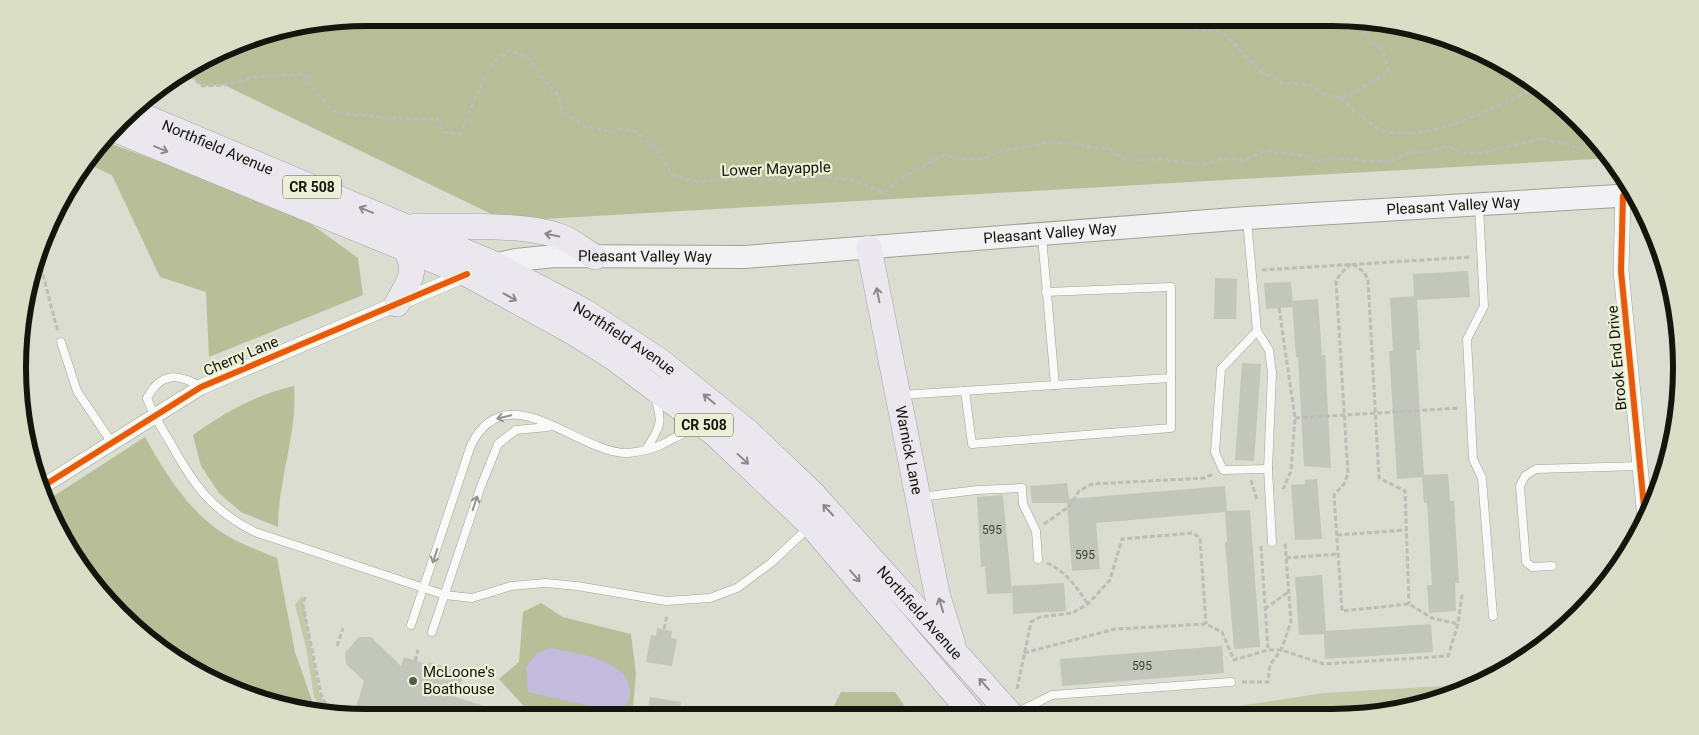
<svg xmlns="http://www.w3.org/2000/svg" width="1699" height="735" font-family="Roboto,sans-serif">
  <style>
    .green { fill: #c4c9a8 }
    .forest { fill: #b8be98 }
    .water { fill: #c3bbdd }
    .building { fill: #c3c6ba }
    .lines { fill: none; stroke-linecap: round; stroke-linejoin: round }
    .lane-casing { stroke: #9fa296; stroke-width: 9 }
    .street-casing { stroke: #9fa296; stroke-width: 16 }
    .secondary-casing { stroke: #9fa296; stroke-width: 24 }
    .primary-casing { stroke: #a6a3ab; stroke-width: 26 }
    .path { stroke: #bdbdb9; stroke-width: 3; stroke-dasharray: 5 2.5; stroke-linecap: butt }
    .lane { stroke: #f9faf8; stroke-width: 8 }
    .street { stroke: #f9faf8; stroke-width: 15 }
    .secondary { stroke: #f2f1f3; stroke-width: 22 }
    .primary { stroke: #eae8ee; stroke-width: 25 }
    .cycleway-casing { stroke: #ecf0d6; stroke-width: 9 }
    .cycleway { stroke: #e8590c; stroke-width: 6 }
    .oneway { stroke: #8a8988 }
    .oneway2 { stroke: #92938e }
    .poi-dot { fill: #595b50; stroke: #ecf0d6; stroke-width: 2 }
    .labels { text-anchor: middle; stroke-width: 4.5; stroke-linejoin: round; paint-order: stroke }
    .number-label { font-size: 12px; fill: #414238 }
    .shield { fill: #ecf0d6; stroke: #555749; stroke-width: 1 }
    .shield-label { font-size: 14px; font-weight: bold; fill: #14150c }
    .street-label { font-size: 15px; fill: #14150c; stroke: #ecf0d6 }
    .poi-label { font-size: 15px; fill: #14150c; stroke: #ecf0d6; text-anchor: start }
    .rim { fill: none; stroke: #14150c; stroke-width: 6 }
  </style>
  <rect width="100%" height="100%" fill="#daddcf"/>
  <g class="green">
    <polygon points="302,596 319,692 328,711 321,710 314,697 306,647 295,605"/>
    <polygon points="1477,684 1466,691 1377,714 1179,715 1324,693"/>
  </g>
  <g class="forest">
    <polygon points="368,18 1332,18 1444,36 1507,65 1562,105 1612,158 506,221 224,85 202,86 185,70 255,36"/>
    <polygon points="106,142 293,211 358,258 363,295 209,357 206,292 160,277 112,175 88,164"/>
    <path d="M294 386C298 432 278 479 278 527L241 512 219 493 201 466 193 435C226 412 255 395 294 386Z"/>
    <path d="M145 437C164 471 185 506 218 530 235 542 257 550 277 558L295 652 315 709 255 699 193 671 137 631 64 542 46 501Z"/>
    <polygon points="541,603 563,617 631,634 636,674 632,717 528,717 529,712 499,679 519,662 523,612"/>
    <polygon points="841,692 895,692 911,716 829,716"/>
  </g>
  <path class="water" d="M551 648C577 654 634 659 630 696 629 702 624 708 621 713L528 692 526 667 537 653Z"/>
  <g class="building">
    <polygon points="1468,271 1470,297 1417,300 1420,350 1416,350 1424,475 1448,474 1450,501 1454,501 1459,583 1455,583 1456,611 1429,613 1427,585 1432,585 1427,502 1424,503 1422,477 1397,479 1389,351 1393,351 1390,298 1414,296 1413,274"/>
    <polygon points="1215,278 1237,279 1236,319 1214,319"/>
    <polygon points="1291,282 1293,307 1266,309 1264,283"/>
    <polygon points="1318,299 1322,355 1325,355 1331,468 1304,466 1298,357 1296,357 1292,301"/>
    <polygon points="1242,363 1261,364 1254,461 1235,460"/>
    <polygon points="1317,479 1322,539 1295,540 1291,485 1305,484 1305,480"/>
    <polygon points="1067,483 1069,499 1225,486 1227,511 1250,510 1260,647 1234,649 1225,542 1227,542 1225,512 1096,523 1100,569 1072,571 1067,503 1032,503 1030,486"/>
    <polygon points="1003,495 1012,593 987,594 985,566 981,567 977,497"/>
    <polygon points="1322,575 1326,631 1431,624 1433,652 1325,659 1324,634 1299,635 1295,577"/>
    <polygon points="1064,583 1066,611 1013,614 1012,586"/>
    <polygon points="657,628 672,631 671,638 677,639 672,666 646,662 651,635 656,636"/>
    <polygon points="359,637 371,637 401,666 404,657 428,665 429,662 464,673 456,697 509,714 509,717 372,717 373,714 356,708 364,681 346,664 345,653"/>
    <polygon points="1222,646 1224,673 1062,686 1060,659"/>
    <polygon points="650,697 681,702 679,717 646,717"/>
  </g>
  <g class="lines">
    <g class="lane-casing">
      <g id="lane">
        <polyline points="1479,206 1484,306 1467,339 1473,459 1482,478 1493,616"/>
        <polyline points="1247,220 1257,331 1269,350 1272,373 1268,469 1272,542"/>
        <polyline points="1257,331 1221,369 1215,452 1223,470 1268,469"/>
        <polyline points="61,342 77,391 112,443"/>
        <polyline points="1055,385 1171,378"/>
        <path d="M201 387C178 373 161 372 147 398 153 414 161 428 170 442 193 484 211 510 255 532L445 595 472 598 511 586 545 583 577 586 666 601 710 598 737 588 771 563 808 528"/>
        <polyline points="965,391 972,444 1171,428 1171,287 1046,292"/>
        <polyline points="900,395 1055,385 1042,237"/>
        <path d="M647 448C661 426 663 422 655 397"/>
        <polyline points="920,497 977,490 1022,488 1023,504 1036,531 1038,559"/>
        <polyline points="1552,566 1532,567 1526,562 1520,486 1525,476 1536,469 1640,466"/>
        <path d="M411 625 471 445C508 372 577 454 628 453 637 452 652 449 661 445 676 438 683 430 700 432"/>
        <polyline points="432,632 481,486 498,444 516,430 548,427"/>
        <polyline points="1014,714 1052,695 1231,682"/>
      </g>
    </g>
    <g class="street-casing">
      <g id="street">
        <polyline points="1623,196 1621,271 1645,517"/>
        <polyline points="40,488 201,387 467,274"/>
      </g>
    </g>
    <g class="secondary-casing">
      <g id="secondary">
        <path id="s1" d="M484 267 516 260 555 256 744 257 1247 218 1634 195"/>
      </g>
    </g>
    <g class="primary-casing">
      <g id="primary">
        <path id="s2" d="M131 111 492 263 584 311 660 361 748 432 813 494 1012 716"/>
        <polyline points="116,130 467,274 571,331 614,358 715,434 811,525 974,716"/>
        <path d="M416 226C455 227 526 223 562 237 573 242 584 251 595 257"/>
        <path id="s3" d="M869 248 937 594 953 645"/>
        <path d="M397 304C409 281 418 274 406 249"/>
      </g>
    </g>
    <g class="path">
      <polyline points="1174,18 1189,28 1224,33 1260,71 1283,83 1310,85 1322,93 1340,98 1357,91 1389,71 1383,52 1364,33 1376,25"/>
      <polyline points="185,70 202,86 224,85 254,77 304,74 316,92 333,111 351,115 367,115 385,118 437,119 444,132 460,134 485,76 494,62 509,50 530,59 546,83 558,95 562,110 584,126 614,132 620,129 637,132 658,151 673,176 698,182 744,178 796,181 816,176 853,180 885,193 896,181 944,155 960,159 984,159 1001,151 1054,142 1109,149 1125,160 1165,159 1204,165 1224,158 1241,161 1266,151 1306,156 1314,162 1332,158 1389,162 1408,153 1430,151 1447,146 1469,154 1483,153 1542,138 1579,148 1596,140"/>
      <path d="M1340 98C1355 110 1374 131 1394 133 1441 137 1497 106 1538 87"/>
      <polyline points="39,260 58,332"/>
      <polyline points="1351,264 1341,273 1336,281 1348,474 1344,484 1334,495 1342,611 1409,604 1432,618 1458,624"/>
      <polyline points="1353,264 1364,272 1368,280 1379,478 1405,491 1409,604"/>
      <polyline points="1262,270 1471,257"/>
      <polyline points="1279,308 1295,418 1291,471 1283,489"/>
      <polyline points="1295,418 1460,408"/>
      <polyline points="1251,480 1257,500"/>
      <polyline points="1044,524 1070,506 1079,491 1092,484 1205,478 1213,474"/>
      <polyline points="1337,535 1406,530"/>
      <polyline points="1261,546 1268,650"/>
      <polyline points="1286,558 1338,554"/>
      <path d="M1047 563C1067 572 1076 587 1088 604"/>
      <polyline points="305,597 303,605 321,694 329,711"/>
      <polyline points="1265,609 1288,592"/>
      <polyline points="664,629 667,615"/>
      <polyline points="337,646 343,628"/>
      <polyline points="1024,653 1115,629 1206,624 1222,632 1234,660 1268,650 1281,650 1324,664 1448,656 1458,624 1462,595"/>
      <polyline points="415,661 418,650"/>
      <polyline points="1242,682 1268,682 1270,665 1281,650 1291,622 1285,542"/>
      <polyline points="1017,689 1031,622 1040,617 1072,613 1088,604 1110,580 1122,539 1193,533 1200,538 1206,624"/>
    </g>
    <use href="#lane" class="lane"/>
    <use href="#street" class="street"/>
    <use href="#secondary" class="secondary"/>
    <use href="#primary" class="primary"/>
    <g class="cycleway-casing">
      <g id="cycleway">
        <polyline points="1623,196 1621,271 1645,517"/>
        <polyline points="40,488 201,387 467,274"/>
      </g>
    </g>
    <use href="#cycleway" class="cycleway"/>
  </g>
  <defs><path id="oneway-shaft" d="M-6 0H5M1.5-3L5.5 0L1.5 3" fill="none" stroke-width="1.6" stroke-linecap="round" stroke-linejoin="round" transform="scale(1.25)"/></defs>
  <g class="oneway">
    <use href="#oneway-shaft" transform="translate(161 149) rotate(23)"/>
    <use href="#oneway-shaft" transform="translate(366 210) rotate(-157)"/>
    <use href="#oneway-shaft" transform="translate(552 235) rotate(-168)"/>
    <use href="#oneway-shaft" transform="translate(878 295) rotate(-101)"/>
    <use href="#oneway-shaft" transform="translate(510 297) rotate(29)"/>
    <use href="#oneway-shaft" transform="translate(709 399) rotate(-140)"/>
    <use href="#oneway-shaft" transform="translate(743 459) rotate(43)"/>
    <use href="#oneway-shaft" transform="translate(828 510) rotate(-133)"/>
    <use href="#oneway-shaft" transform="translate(855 576) rotate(49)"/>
    <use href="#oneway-shaft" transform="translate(941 605) rotate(-107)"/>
    <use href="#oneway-shaft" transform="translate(984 684) rotate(-132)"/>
  </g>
  <g class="oneway2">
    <use href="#oneway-shaft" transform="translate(504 417) rotate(166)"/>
    <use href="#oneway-shaft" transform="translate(475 503) rotate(-72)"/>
    <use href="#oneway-shaft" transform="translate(435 556) rotate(108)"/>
  </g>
  <circle class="poi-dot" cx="413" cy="681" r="5"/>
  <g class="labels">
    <g class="number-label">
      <text x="992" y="534">595</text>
      <text x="1085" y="559">595</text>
      <text x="1142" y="670">595</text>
    </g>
    <g class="shield">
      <rect x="283" y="175.5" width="58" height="23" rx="4"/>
      <rect x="675" y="413.5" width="58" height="23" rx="4"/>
    </g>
    <g class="shield-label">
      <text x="312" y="192">CR 508</text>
      <text x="704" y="430">CR 508</text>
    </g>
    <g class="street-label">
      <text dy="5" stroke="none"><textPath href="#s2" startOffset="94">Northfield Avenue</textPath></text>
      <text transform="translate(776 169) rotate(-2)" y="5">Lower Mayapple</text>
      <text dy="5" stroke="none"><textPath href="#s1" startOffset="972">Pleasant Valley Way</textPath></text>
      <text dy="5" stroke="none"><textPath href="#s1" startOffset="568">Pleasant Valley Way</textPath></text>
      <text dy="5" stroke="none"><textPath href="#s1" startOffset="162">Pleasant Valley Way</textPath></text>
      <text dy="5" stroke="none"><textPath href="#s2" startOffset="544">Northfield Avenue</textPath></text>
      <text transform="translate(241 356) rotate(-23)" y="5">Cherry Lane</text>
      <text transform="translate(1617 358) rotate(-95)" y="5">Brook End Drive</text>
      <text dy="5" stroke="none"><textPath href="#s3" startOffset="206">Warnick Lane</textPath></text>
      <text dy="5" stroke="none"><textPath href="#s2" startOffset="949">Northfield Avenue</textPath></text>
    </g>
    <g class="poi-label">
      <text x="423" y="677">McLoone's<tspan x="423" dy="17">Boathouse</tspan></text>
    </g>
  </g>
  <path d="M0 0H1699V735H0ZM367 26H1332A341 341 0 0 1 1673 367V368A341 341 0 0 1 1332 709H367A341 341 0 0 1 26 368V367A341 341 0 0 1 367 26Z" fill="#dbdec6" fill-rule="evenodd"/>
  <path class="rim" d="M367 26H1332A341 341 0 0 1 1673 367V368A341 341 0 0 1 1332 709H367A341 341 0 0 1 26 368V367A341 341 0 0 1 367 26Z"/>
</svg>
